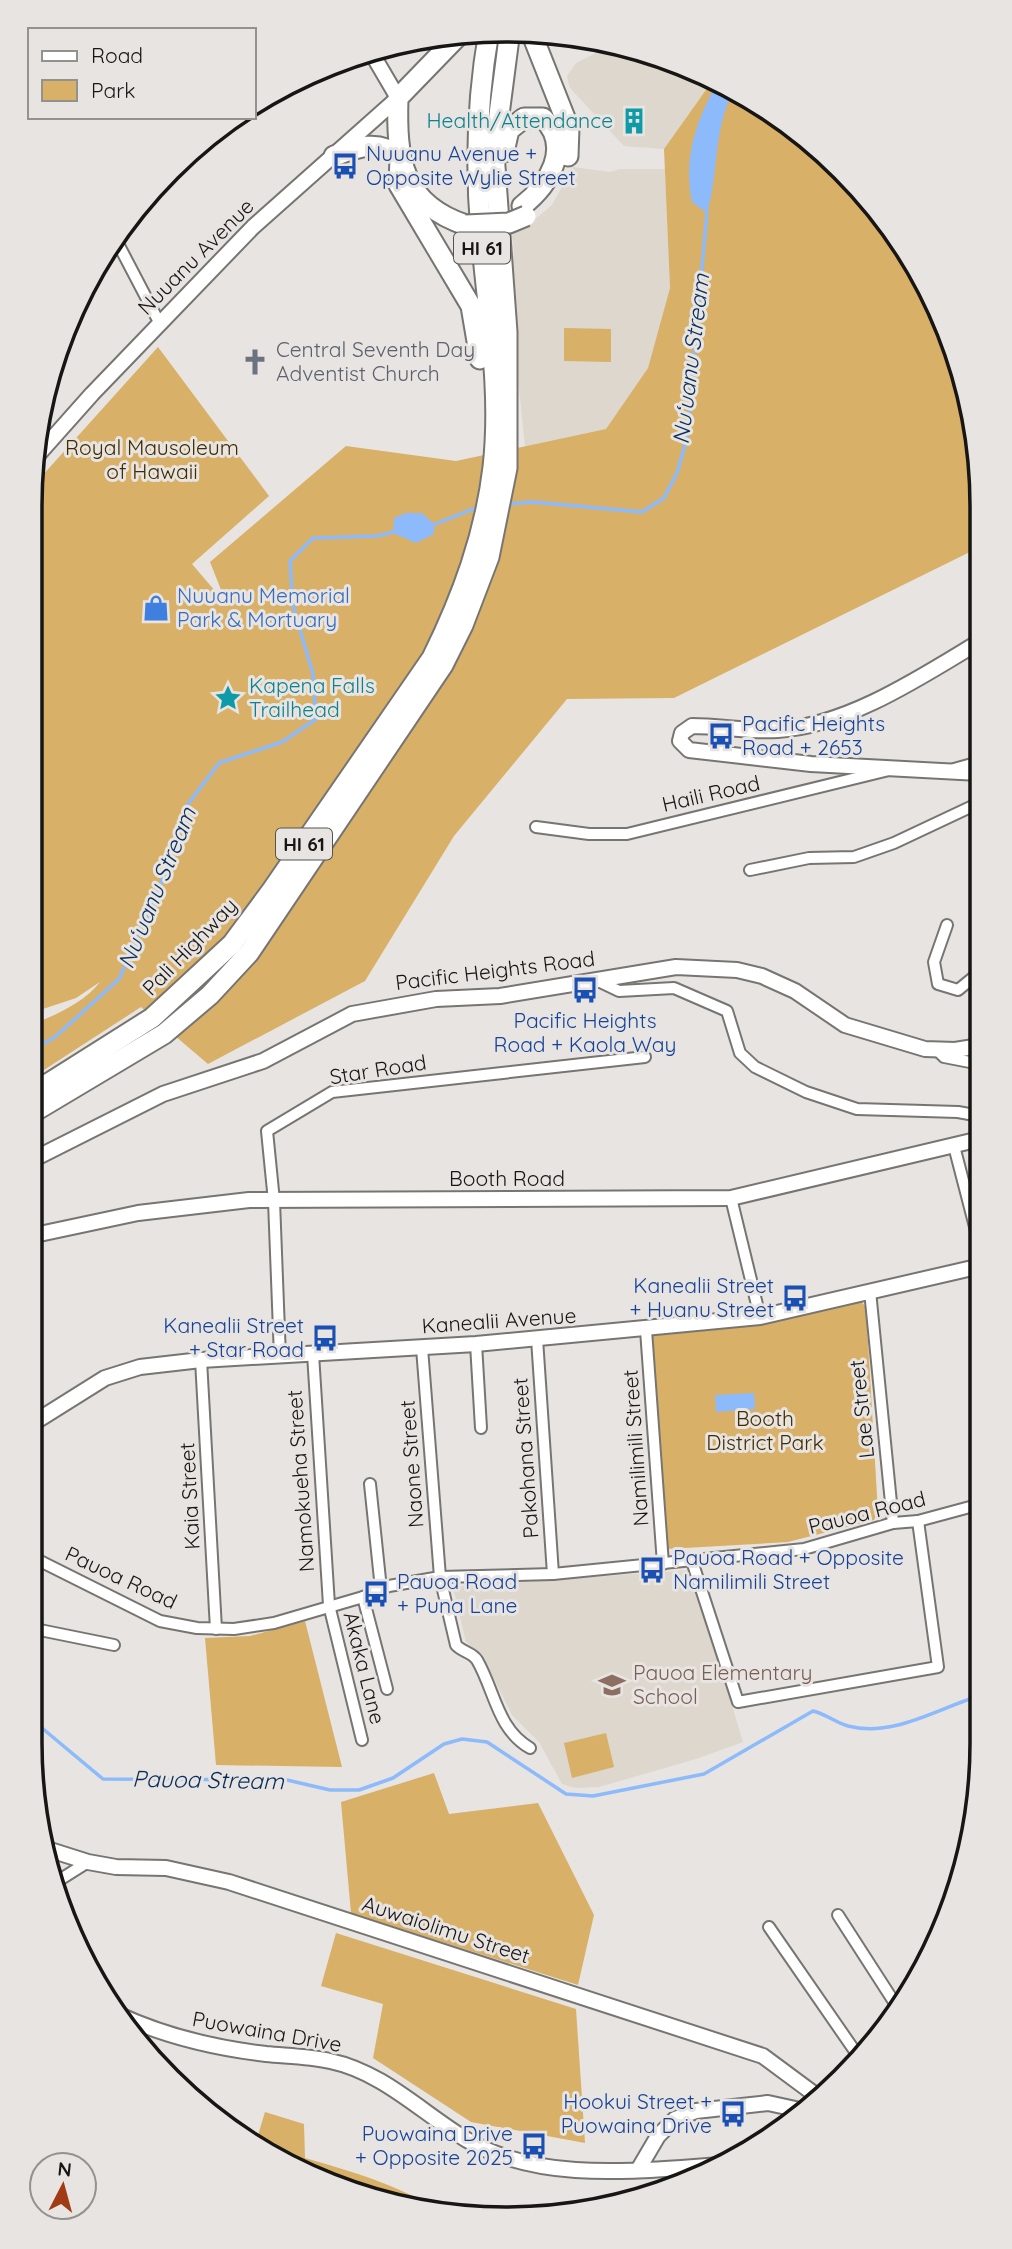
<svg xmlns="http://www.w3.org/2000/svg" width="1012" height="2249" font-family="Quicksand,sans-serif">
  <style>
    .built { fill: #ddd7cd }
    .green { fill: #d8b067 }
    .water { fill: #8cbafa }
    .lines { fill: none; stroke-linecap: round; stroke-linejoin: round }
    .stream { stroke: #8cbafa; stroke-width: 3.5 }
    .street-casing { stroke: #777572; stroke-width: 14 }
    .secondary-casing { stroke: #777572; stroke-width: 18 }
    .highway-casing { stroke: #777572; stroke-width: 23 }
    .street { stroke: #fff; stroke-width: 10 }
    .secondary { stroke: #fff; stroke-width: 14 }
    .highway { stroke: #fff; stroke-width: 19 }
    .highway-bridge-casing { stroke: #777572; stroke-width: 23; stroke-linecap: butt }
    .highway-bridge { stroke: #fff; stroke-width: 19 }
    .labels { text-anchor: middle; stroke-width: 6; stroke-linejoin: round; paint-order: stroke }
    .shield { fill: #e7e4e1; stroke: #555452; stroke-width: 2 }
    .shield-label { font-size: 19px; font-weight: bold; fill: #171615 }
    .culture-label { font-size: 21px; fill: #0d838f; stroke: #e7e4e1; text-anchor: end }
    .transit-label { font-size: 21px; fill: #164399; stroke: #e7e4e1; text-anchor: start }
    .street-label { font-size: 21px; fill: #171615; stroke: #e7e4e1 }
    .worship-label { font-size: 21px; fill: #5b616d; stroke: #e7e4e1; text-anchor: start }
    .park-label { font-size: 21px; fill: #412c00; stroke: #e7e4e1 }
    .shop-label { font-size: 21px; fill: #366cbe; stroke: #e7e4e1; text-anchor: start }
    .education-label { font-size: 21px; fill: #785e54; stroke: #e7e4e1; text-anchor: start }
    .water-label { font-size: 23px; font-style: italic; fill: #072e5e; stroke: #e7e4e1 }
    .rim { fill: none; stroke: #171615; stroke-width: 3.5 }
  </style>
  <rect width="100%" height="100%" fill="#e7e4e1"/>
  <g class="built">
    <polygon points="608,42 688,66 713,80 664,149 624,146 570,88 567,76 576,63 598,52"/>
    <polygon points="573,167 610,172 620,169 665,169 670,288 648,368 606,429 525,447 510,300 514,250 511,231 533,221 552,205"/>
    <polygon points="691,1570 743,1742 696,1759 599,1787 576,1788 562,1784 539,1742 512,1715 482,1655 466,1642 453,1587"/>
  </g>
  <g class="green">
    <path d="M713 80 796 128 884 216 946 323 978 443V548L674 698 567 699 454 836 365 981 208 1064 141 1007 30 1079V1025C54 1016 84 1003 100 982L76 998 40 1010 30 992 32 487 158 347 269 496 192 564 227 605 210 562 346 446 456 461 606 429 648 368 670 288 664 149Z"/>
    <polygon points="564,328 611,329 611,362 564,361"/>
    <polygon points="858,1298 866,1307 878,1513 874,1520 788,1542 667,1549 649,1334"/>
    <polygon points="305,1621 342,1767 216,1765 205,1638 250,1636"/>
    <polygon points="606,1733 614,1767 572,1778 564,1743"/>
    <polygon points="434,1773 449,1814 538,1803 594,1915 578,1985 351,1913 341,1802"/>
    <polygon points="336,1933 576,2009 585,2143 471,2122 373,2058 383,2004 321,1986"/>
    <path d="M265 2112 304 2124 305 2158C333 2166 361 2174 388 2185 411 2194 430 2206 454 2211L413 2210 268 2156 255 2145Z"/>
  </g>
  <g class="water">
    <path d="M717 83 733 92C713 130 719 173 707 213L692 202C683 158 696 121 717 83Z"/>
    <polygon points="406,513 422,513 434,524 434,534 416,543 393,533 394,518"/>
    <polygon points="754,1393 755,1409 716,1412 715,1395"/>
  </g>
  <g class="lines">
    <g class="stream">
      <polyline points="506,504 533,502 642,512 664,498 677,473 687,438 707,211"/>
      <polyline points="433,525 478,507"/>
      <polyline points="30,1051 55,1037 119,979 160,886 185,808 219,763 282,742 316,719 313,674 293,606 290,561 313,538 377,536 394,532"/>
      <path d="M30 1718 103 1779 287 1780 330 1790H359L393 1778 444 1744 462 1739 487 1742 566 1794 593 1796 704 1774 813 1711C826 1714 836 1723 848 1726 894 1738 940 1707 982 1695"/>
    </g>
    <g class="street-casing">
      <g id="street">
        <polyline points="114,236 160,324"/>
        <polyline points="954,769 979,762"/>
        <polyline points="536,827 589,834 627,834 889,770"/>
        <polyline points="750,870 809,858 854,857 894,843 979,803"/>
        <polyline points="947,925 934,962 938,984 958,990 980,972"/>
        <polyline points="596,980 619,991 674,988 727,1011 740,1053 755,1067 806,1092 857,1109 958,1112 980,1116"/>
        <polyline points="937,1050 944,1057 980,1064"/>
        <polyline points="954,1146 981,1250"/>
        <polyline points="731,1198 760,1317"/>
        <polyline points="870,1291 893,1523"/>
        <polyline points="646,1330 663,1564"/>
        <polyline points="537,1339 553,1574"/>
        <polyline points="476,1344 481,1428"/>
        <path d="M422 1348 440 1577 456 1645C462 1652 472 1652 477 1660 495 1691 497 1729 530 1748"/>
        <polyline points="313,1354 329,1605 362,1740"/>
        <polyline points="280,1357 274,1201 267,1131 332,1092 645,1057"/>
        <polyline points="201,1360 216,1629"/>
        <polyline points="370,1484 381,1589"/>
        <polyline points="30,1556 160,1621 197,1628 234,1629 274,1623 363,1597 389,1586 440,1577 553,1574 804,1549 893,1523 918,1521 981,1504"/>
        <polyline points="692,1561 738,1702 938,1667 918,1521"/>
        <polyline points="363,1597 387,1689"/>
        <polyline points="30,1628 114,1645"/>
        <polyline points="53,1884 88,1862"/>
        <polyline points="838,1915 896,2005"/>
        <polyline points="769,1927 861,2060"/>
      </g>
    </g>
    <g class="secondary-casing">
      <g id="secondary">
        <polyline points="35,458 92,394 253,227 398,98 371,52"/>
        <path d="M979 642C921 677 847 726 778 730 749 732 721 726 692 726L682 733 680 741 689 750 811 764 979 773"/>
        <polyline points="30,1161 163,1094 263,1061 352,1014 436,999 500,996 676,967 737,970 762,976 795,991 845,1025 925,1049 955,1050 980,1046"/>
        <polyline points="30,1236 138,1213 249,1200 731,1198 980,1139"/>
        <polyline points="30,1425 105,1378 140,1367 201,1360 476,1344 760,1317 981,1266"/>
        <polyline points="47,1849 88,1862 116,1867 166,1868 229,1882 763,2056 817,2096"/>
        <path d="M117 2014C164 2036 215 2048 266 2054 287 2056 309 2056 330 2061 383 2072 422 2113 467 2140 543 2184 639 2170 723 2165"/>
        <polyline points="638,2170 658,2136 675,2119 696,2111 768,2103 800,2110"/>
      </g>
    </g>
    <g class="highway-casing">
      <g id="highway">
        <polyline points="531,32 569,128 568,156"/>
        <path d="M460 34 398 98C396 159 402 204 466 225"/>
        <path d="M504 152 509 130 524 118H543C573 147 548 186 522 206"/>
        <path d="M334 156C358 147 378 139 400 157"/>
        <polyline points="400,157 399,185 471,306 480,359"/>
        <path d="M30 1095 152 1018 232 944 272 890 432 658C462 597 485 535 493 467 502 389 487 310 481 233 475 165 477 99 489 31"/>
        <polyline points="30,1114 164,1034 210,995 249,953 443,665 463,625 489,557 507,468 507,332 494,153 510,30"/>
      </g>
    </g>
    <use href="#street" class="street"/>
    <use href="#secondary" class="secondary"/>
    <use href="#highway" class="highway"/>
    <g class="highway-bridge-casing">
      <polyline id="highway-bridge" points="466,225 509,223 526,216"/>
    </g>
    <use href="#highway-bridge" class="highway-bridge"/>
  </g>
  <defs>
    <g id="building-bare" transform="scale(2.1)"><path d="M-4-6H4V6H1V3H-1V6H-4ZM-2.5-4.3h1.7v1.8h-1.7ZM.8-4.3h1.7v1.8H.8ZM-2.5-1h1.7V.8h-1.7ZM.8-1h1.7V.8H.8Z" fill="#0f9aa8" stroke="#e7e4e1" stroke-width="2.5" paint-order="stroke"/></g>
    <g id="bus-bare" transform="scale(2.1)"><path d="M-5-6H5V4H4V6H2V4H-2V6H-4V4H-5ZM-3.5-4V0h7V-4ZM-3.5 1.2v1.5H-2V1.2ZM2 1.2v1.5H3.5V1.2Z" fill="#1a4fb4" stroke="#e7e4e1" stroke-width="2.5" paint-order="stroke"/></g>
    <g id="church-bare" transform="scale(2.1)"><path d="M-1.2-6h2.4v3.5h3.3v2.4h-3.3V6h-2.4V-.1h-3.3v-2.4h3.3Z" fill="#6b7280" stroke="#e7e4e1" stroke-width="2.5" paint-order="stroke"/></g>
    <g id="shop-bare" transform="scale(2.1)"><path d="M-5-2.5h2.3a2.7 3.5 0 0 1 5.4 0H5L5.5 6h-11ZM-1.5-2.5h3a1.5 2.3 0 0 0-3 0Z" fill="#3f7fe0" stroke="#e7e4e1" stroke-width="2.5" paint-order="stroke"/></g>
    <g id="sight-bare" transform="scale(2.1)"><path d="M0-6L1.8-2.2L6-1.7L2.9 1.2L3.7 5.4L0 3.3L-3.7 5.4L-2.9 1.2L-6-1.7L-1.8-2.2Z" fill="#0f9aa8" stroke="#e7e4e1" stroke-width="2.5" paint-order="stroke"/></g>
    <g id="school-bare" transform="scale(2.1)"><path d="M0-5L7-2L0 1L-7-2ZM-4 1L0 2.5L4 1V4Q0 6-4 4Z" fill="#8d6e63" stroke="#e7e4e1" stroke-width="2.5" paint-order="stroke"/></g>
  </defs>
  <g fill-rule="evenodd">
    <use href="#building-bare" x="634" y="121"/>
    <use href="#bus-bare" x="345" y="166"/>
    <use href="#church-bare" x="255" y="362"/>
    <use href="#shop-bare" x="156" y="608"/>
    <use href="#sight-bare" x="228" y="698"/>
    <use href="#bus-bare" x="721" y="736"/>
    <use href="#bus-bare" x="585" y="990"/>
    <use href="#bus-bare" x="795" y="1298"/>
    <use href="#bus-bare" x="325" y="1338"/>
    <use href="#bus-bare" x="652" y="1570"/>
    <use href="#bus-bare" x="376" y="1594"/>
    <use href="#school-bare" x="612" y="1685"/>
    <use href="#bus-bare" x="733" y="2114"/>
    <use href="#bus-bare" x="534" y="2146"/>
  </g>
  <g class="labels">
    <g class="shield">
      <rect x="454" y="232.5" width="56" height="31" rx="5"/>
      <rect x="276" y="828.5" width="56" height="31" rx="5"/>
    </g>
    <g class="shield-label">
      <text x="482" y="255">HI 61</text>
      <text x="304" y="851">HI 61</text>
    </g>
    <g class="culture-label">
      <text x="613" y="128">Health/Attendance</text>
      <text x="249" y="693" text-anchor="start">Kapena Falls<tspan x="249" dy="24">Trailhead</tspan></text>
    </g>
    <g class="transit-label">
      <text x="366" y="161">Nuuanu Avenue +<tspan x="366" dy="24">Opposite Wylie Street</tspan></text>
      <text x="742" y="731">Pacific Heights<tspan x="742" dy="24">Road + 2653</tspan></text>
      <text x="585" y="1028" text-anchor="middle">Pacific Heights<tspan x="585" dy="24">Road + Kaola Way</tspan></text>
      <text x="774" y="1293" text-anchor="end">Kanealii Street<tspan x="774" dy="24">+ Huanu Street</tspan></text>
      <text x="304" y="1333" text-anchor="end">Kanealii Street<tspan x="304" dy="24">+ Star Road</tspan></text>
      <text x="673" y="1565">Pauoa Road + Opposite<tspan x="673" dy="24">Namilimili Street</tspan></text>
      <text x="397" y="1589">Pauoa Road<tspan x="397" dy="24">+ Puna Lane</tspan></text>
      <text x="712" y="2109" text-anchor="end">Hookui Street +<tspan x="712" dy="24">Puowaina Drive</tspan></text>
      <text x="513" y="2141" text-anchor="end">Puowaina Drive<tspan x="513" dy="24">+ Opposite 2025</tspan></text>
    </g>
    <g class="street-label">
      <text transform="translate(196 257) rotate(-45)" y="7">Nuuanu Avenue</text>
      <text transform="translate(711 794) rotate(-13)" y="7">Haili Road</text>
      <text transform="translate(190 947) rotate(-46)" y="7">Pali Highway</text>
      <text transform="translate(495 971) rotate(-7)" y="7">Pacific Heights Road</text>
      <text transform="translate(378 1070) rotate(-9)" y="7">Star Road</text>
      <text x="507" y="1186">Booth Road</text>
      <text transform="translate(499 1321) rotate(-4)" y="7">Kanealii Avenue</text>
      <text transform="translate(862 1409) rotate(-96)" y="7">Lae Street</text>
      <text transform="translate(636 1448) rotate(-94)" y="7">Namilimili Street</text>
      <text transform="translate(526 1458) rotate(-94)" y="7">Pakohana Street</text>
      <text transform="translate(412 1464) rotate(-94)" y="7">Naone Street</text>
      <text transform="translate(301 1481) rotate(-94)" y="7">Namokueha Street</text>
      <text transform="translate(190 1496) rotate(-93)" y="7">Kaia Street</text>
      <text transform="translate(867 1513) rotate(-14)" y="7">Pauoa Road</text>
      <text transform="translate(121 1578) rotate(25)" y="7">Pauoa Road</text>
      <text transform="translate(364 1668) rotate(76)" y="7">Akaka Lane</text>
      <text transform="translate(446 1930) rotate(18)" y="7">Auwaiolimu Street</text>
      <text transform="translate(267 2032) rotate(10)" y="7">Puowaina Drive</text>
    </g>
    <g class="worship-label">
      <text x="276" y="357">Central Seventh Day<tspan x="276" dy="24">Adventist Church</tspan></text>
    </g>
    <g class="park-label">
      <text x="152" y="455">Royal Mausoleum<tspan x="152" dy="24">of Hawaii</tspan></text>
      <text x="765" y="1426">Booth<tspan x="765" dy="24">District Park</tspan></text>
    </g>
    <g class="shop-label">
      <text x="177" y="603">Nuuanu Memorial<tspan x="177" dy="24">Park &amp; Mortuary</tspan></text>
    </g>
    <g class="education-label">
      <text x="633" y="1680">Pauoa Elementary<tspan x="633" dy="24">School</tspan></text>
    </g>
    <g class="water-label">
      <text transform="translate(691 359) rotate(-83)" y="8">Nuʻuanu Stream</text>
      <text transform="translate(157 888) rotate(-68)" y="8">Nuʻuanu Stream</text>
      <text transform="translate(208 1780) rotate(1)" y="8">Pauoa Stream</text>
    </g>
  </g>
  <path d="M0 0H1012V2249H0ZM506 42H506A464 464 0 0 1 970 506V1743A464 464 0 0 1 506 2207H506A464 464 0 0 1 42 1743V506A464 464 0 0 1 506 42Z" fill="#e7e4e1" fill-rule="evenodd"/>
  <path class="rim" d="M506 42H506A464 464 0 0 1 970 506V1743A464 464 0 0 1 506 2207H506A464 464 0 0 1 42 1743V506A464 464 0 0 1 506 42Z"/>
  <rect x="28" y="28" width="228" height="91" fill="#e7e4e1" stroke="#94928f" stroke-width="2"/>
  <rect x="42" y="51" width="35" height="10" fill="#ffffff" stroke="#94928f" stroke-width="2"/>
  <text x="91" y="63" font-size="21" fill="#171615">Road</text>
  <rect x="42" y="80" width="35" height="21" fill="#d8b067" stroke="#94928f" stroke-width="2"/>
  <text x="91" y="98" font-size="21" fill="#171615">Park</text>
  <g transform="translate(63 2186) rotate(6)"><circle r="33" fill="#e7e4e1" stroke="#94928f" stroke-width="2"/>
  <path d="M0-5L12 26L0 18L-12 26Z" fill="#a13b15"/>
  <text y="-10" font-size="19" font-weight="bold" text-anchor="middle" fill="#171615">N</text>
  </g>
</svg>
